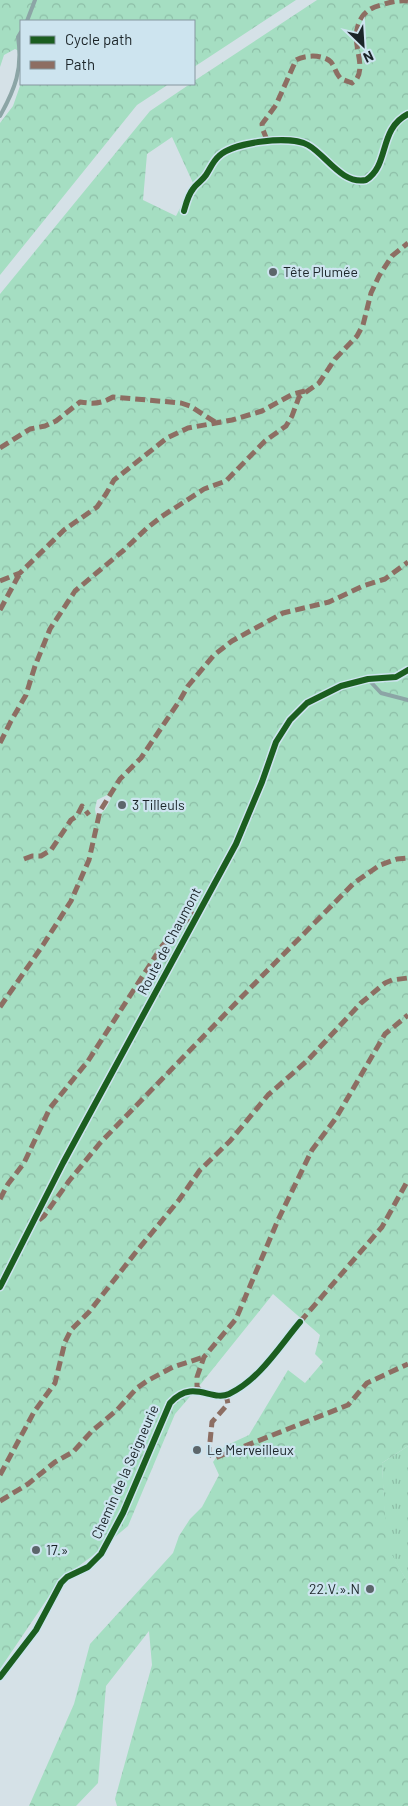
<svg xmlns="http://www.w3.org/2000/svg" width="408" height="1806" font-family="Barlow,sans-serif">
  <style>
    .grass { fill: url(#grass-tufts) }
    .forest { fill: url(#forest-crowns); fill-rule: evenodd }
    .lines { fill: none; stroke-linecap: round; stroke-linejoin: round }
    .minor { stroke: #8ca5a6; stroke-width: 4 }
    .tertiary { stroke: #8ca5a6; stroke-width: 5 }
    .quiet { stroke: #8d6e63; stroke-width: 5; stroke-dasharray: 10 5; stroke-linecap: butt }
    .cycleway-casing { stroke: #cde4ef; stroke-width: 9 }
    .cycleway { stroke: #1b5e20; stroke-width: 6 }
    .poi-dot { fill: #5c666b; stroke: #cde4ef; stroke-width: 2 }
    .labels { text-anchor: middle; stroke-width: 4.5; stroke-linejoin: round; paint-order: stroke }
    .poi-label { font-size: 14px; fill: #1b2428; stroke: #cde4ef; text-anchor: start }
    .street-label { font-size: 14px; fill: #1b2428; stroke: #cde4ef }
  </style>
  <defs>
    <pattern id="grass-tufts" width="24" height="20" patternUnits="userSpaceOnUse" patternTransform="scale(1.25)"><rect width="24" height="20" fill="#a5dec2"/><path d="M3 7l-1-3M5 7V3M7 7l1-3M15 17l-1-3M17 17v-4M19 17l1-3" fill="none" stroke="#8dbea7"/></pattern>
    <pattern id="forest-crowns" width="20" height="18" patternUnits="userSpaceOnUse" patternTransform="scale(1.25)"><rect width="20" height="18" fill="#a5dec2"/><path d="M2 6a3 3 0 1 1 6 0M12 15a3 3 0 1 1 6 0" fill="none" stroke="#8dbea7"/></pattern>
  </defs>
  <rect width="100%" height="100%" fill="#d5e1e7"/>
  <polygon class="grass" points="408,1446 408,1583 386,1546 382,1463"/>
  <g class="forest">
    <polygon points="0,0 296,0 194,67 194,21 21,21 21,52 15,49 4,55 0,67"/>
    <path d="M317 0H408V1446L382 1463 387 1546 408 1583V1806H117L115 1799 152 1665 149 1631 106 1686 98 1783 76 1806H29L74 1704 90 1644 173 1553 179 1536 190 1519 202 1507 219 1475 213 1462 225 1446 249 1435 288 1370 305 1383 323 1362 315 1354 320 1335 273 1294 200 1385 175 1414 128 1526 91 1557 60 1580 0 1669V294L150 111 190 84H194V81ZM172 137 193 183 176 216 143 200 147 154ZM107 795 111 798C108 806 105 813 96 815L95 809 97 800Z"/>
    <polygon points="21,83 169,84 137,105 0,275 0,123 13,106"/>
  </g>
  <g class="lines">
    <g class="minor">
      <polyline points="27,21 35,0"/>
      <path d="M0 116C15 89 23 69 18 37L21 32"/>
      <path d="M184 211C186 204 188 195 193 189 196 184 202 181 206 175 210 169 213 161 219 156 234 142 290 135 308 145 326 155 342 185 366 180 390 165 378 129 408 114"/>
      <polyline points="368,679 381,693 408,700"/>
      <path d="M0 1677 36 1630 61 1583 67 1577 88 1567 101 1554 123 1513 170 1403C193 1378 211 1402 229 1394 259 1380 279 1347 300 1322"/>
    </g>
    <polyline class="tertiary" points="0,1287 63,1163 236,844 262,782 276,742 290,720 307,703 341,686 368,679 396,677 408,670"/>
    <g class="quiet">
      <path d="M267 140 263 130 262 124 276 105 296 60C304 55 323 54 331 62 335 67 336 74 341 79L352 83 356 80C368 63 347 40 362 17 367 10 373 7 381 5 390 2 399 0 408 1"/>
      <path d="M0 448 30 429 45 426 56 421 80 402C93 404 101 404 113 397L181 403 190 406 215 422"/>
      <polyline points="0,581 20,573 64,530 97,507 106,494 114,480 167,438 188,428 232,420 262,411 293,394 305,391"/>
      <polyline points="0,610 20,573"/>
      <polyline points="0,743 11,721 26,695 35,666 50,629 75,591 124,550 147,528 161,517 204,489 226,481 265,441 286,426 292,416 299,397 319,383 335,359 357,336 363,325 371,293 379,276 392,256 408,243"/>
      <polyline points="24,859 32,856 41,856 51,850 71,820 77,816 82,806 89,815"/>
      <polyline points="0,1007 43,945 71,901 89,860 100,811 120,779 141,758 180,700 188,686 214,655 232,641 283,613 329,602 363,586 385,579 408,562"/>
      <polyline points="0,1199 8,1184 24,1163 50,1108 88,1061 162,946 194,912"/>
      <polyline points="39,1220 44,1216 69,1181 100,1143 264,974 354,883 380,865 397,859 408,858"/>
      <polyline points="300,1322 382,1227 408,1180"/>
      <polyline points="201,1391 197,1387 197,1377 204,1357 236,1319 278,1220 312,1150 336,1118 385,1034 408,1015"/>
      <polyline points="223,1395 227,1399 228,1404 212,1422 209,1452 212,1456 215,1458 348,1405 367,1383 408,1364"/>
      <polyline points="0,1475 34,1412 55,1383 65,1342 71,1330 89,1312 136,1252 179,1200 200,1170 230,1141 268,1095 308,1060 361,1003 385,983 392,980 408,978"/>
      <polyline points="0,1501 28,1484 55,1462 73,1452 92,1431 117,1410 137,1388 147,1381 173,1367 204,1357"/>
    </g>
    <g class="cycleway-casing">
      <g id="cycleway">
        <path d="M184 211C186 204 188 195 193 189 196 184 202 181 206 175 210 169 213 161 219 156 234 142 290 135 308 145 326 155 342 185 366 180 390 165 378 129 408 114"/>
        <polyline points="0,1287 63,1163 236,844 262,782 276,742 290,720 307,703 341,686 368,679 396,677 408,670"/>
        <path d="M0 1677 36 1630 61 1583 67 1577 88 1567 101 1554 123 1513 170 1403C193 1378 211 1402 229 1394 259 1380 279 1347 300 1322"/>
      </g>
    </g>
    <use href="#cycleway" class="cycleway"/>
  </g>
  <g class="poi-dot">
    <circle cx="273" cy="272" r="5"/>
    <circle cx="122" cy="805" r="5"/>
    <circle cx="197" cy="1450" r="5"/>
    <circle cx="36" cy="1550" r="5"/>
    <circle cx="370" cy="1589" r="5"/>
  </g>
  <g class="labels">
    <g class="poi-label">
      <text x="283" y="277">Tête Plumée</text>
      <text x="132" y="810">3 Tilleuls</text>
      <text x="207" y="1455">Le Merveilleux</text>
      <text x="46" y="1555">17.»</text>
      <text x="360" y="1594" text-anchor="end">22.V.».N</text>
    </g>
    <g class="street-label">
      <text transform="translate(169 941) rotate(-62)" y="5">Route de Chaumont</text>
      <text transform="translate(125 1472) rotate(-66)" y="5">Chemin de la Seigneurie</text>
    </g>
  </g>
  <rect x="20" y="20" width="175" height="65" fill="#cde4ef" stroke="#86979f"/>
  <rect x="30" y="36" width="25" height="8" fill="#1b5e20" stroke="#86979f"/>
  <text x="65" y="45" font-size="15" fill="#1b2428">Cycle path</text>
  <rect x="30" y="61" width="25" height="8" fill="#8d6e63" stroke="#86979f"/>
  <text x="65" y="70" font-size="15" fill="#1b2428">Path</text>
  <g transform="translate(363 45) rotate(155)" stroke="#cde4ef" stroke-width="4" paint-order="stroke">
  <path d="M0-4L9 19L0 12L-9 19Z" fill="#1b2428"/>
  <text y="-8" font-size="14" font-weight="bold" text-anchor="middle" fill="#1b2428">N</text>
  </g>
</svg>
